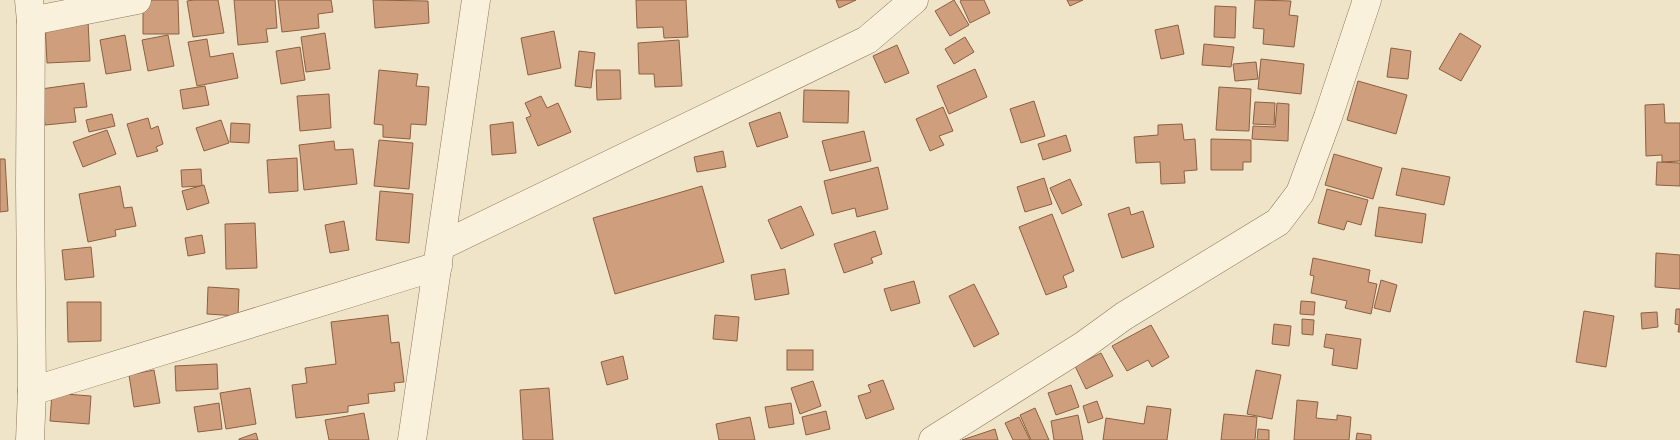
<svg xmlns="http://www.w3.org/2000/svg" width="1680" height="440" font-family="Lora,serif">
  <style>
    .building { fill: #cf9f7d; stroke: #8d5f41 }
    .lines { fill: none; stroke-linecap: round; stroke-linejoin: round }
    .minor-casing { stroke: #8d765c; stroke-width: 29 }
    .minor { stroke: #faf1dc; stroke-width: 28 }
  </style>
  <rect width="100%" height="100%" fill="#f0e4c8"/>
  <g class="building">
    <polygon points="143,0 178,0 179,34 143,34"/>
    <polygon points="194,0 218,0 224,33 193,37 187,1"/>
    <polygon points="234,0 275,0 277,28 266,29 268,42 238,45"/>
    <polygon points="278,0 331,0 333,12 318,14 319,28 282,32"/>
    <polygon points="373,0 428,1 429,23 375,28"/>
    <polygon points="636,0 686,0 688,37 664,38 663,27 637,28"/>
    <polygon points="836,0 856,0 839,8"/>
    <polygon points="954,0 969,25 950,36 935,11"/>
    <polygon points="962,0 984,0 990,13 970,23 960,1"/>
    <polygon points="1067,0 1083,0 1070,6"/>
    <polygon points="1255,0 1291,1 1289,15 1298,16 1294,47 1263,44 1264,29 1253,28"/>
    <polygon points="1215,6 1236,7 1235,38 1214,37"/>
    <polygon points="88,21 90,61 47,63 45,23"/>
    <polygon points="1178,25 1184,54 1161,59 1155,30"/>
    <polygon points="554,31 561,68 528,75 521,38"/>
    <polygon points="325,33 330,69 306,72 301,37"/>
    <polygon points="1460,33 1481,46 1461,81 1439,69"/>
    <polygon points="125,35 131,70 106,74 100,40"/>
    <polygon points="168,35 174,66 148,71 142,40"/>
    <polygon points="965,37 974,52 954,64 945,49"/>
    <polygon points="207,39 210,57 233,53 238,78 197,86 188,42"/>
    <polygon points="679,40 682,86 655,87 654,74 639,74 638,43"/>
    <polygon points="1204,44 1234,47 1231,67 1202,65"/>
    <polygon points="897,45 909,73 885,83 873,56"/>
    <polygon points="300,47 305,80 281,84 276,51"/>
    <polygon points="1391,48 1411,51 1408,79 1387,77"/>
    <polygon points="579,51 595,53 591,88 575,86"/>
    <polygon points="1261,59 1304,64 1301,94 1258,89"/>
    <polygon points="1256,62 1258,79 1235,81 1233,64"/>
    <polygon points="975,69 987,97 949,114 937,86"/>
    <polygon points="379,70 418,74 416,86 429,87 426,125 411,124 410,139 383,137 383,125 374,124"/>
    <polygon points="596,70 620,70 621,99 597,100"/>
    <polygon points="1358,81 1407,95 1396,134 1347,120"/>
    <polygon points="84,83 87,107 74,108 76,122 45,125 41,89"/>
    <polygon points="205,86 209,105 183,109 180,90"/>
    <polygon points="1219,87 1251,89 1249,131 1216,130"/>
    <polygon points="804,90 849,91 848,123 803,122"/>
    <polygon points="329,94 331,128 300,131 297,96"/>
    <polygon points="541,96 547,108 558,103 571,132 538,146 526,118 531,116 525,103"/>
    <polygon points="1034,101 1045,136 1021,143 1010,109"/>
    <polygon points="1255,102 1275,103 1274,125 1253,124"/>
    <polygon points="1277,103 1289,104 1288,141 1252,139 1253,126 1275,127"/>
    <polygon points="1664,104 1665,123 1680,123 1680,161 1662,162 1662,155 1646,156 1645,105"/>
    <polygon points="943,107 953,131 939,136 944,145 930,151 916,119"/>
    <polygon points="780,112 788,137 757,147 749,123"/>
    <polygon points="112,114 115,126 89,132 86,120"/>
    <polygon points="148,118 151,129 158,126 163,144 156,147 158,151 137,157 127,124"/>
    <polygon points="221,120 229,143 204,151 196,128"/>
    <polygon points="513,122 516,153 492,155 490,125"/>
    <polygon points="231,123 250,124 249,143 230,142"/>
    <polygon points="1182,124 1184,140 1195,139 1197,170 1184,171 1185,183 1161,184 1160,162 1136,163 1134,137 1158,135 1158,125"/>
    <polygon points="107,130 116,154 83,167 73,142"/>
    <polygon points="864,131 871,161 830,171 822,141"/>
    <polygon points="1066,135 1071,151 1043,160 1038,144"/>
    <polygon points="1211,139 1251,140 1251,162 1243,162 1243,170 1211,170"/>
    <polygon points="379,140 413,143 409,189 374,186"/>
    <polygon points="334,141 335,150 353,149 357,184 304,190 299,145"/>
    <polygon points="723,151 726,167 697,172 694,157"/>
    <polygon points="1334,154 1382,168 1373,199 1325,185"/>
    <polygon points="297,158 298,191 269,193 267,160"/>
    <polygon points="0,159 5,159 8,211 0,212"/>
    <polygon points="1657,162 1680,163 1680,186 1656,185"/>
    <polygon points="878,167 888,209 857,217 855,208 832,214 824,181"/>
    <polygon points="1402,168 1450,177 1444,205 1396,195"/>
    <polygon points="201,169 202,186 182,187 181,170"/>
    <polygon points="1044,178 1052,204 1025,212 1017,187"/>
    <polygon points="1070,179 1082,205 1062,214 1050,188"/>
    <polygon points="204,185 209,203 187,210 182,191"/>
    <polygon points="120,186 124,208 132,207 136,226 115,230 116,236 88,242 79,194"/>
    <polygon points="702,186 724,262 615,294 593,218"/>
    <polygon points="1327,189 1368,200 1361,225 1347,221 1344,230 1318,223"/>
    <polygon points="380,191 413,194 409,243 376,240"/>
    <polygon points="801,206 814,235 781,249 768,220"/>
    <polygon points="1129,207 1131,215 1143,211 1154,247 1122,258 1108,214"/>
    <polygon points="1379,207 1426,214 1422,243 1375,236"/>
    <polygon points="1052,214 1074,271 1063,276 1067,287 1046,295 1019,227"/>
    <polygon points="344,221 349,250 330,253 325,225"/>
    <polygon points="255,223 257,268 226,269 225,224"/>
    <polygon points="875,231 882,254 871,258 873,263 844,273 834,244"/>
    <polygon points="202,235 205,253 188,256 185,238"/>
    <polygon points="91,247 94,277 65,280 62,250"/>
    <polygon points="1656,253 1680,255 1680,289 1655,287"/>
    <polygon points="1313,258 1370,270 1368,282 1377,284 1371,314 1345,308 1347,301 1311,293 1314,276 1310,275"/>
    <polygon points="785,269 789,294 755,300 751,275"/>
    <polygon points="1381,280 1397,285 1390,312 1374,308"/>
    <polygon points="914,281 920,303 891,311 884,289"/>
    <polygon points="974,284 999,334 974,347 949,296"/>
    <polygon points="208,287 239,289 238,316 207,314"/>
    <polygon points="1301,301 1315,302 1314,315 1300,314"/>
    <polygon points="67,302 101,302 101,341 68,342"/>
    <polygon points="1676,309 1680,309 1680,332 1678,332 1679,325 1675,324"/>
    <polygon points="1584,311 1614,316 1606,367 1576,362"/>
    <polygon points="1657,312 1658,327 1642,329 1641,313"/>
    <polygon points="388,315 391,343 399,342 404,382 394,383 395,391 368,394 369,403 348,406 348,412 296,418 292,385 307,383 305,368 336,364 331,322"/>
    <polygon points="715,315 739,317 737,341 713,339"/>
    <polygon points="1302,319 1314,320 1313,335 1302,334"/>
    <polygon points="1274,324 1291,326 1289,346 1272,344"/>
    <polygon points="1151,325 1169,357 1152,367 1148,360 1127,371 1112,346"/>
    <polygon points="1326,334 1361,339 1357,369 1332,365 1334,349 1324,347"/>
    <rect x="787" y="350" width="26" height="20"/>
    <polygon points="1101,353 1113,376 1086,389 1075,366"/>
    <polygon points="623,356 628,379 607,385 601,362"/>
    <polygon points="217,364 218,389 176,391 175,366"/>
    <polygon points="154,370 160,403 134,407 129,375"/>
    <polygon points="1256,370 1281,375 1272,419 1247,414"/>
    <polygon points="883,380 894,409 866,419 858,396 871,392 868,385"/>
    <polygon points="813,381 821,406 800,414 791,388"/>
    <polygon points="1071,385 1079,407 1056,415 1048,393"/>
    <polygon points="250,388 256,424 226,429 220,393"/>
    <polygon points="549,388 553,440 523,440 520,390"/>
    <polygon points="52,393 91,396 89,424 50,421"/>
    <polygon points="1297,400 1318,402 1316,418 1337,420 1337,415 1351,417 1349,440 1294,440"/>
    <polygon points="1097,401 1103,418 1088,423 1083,406"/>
    <polygon points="219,403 222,429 198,432 194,407"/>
    <polygon points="791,403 794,424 769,428 765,407"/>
    <polygon points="1147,406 1171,409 1167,440 1103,440 1106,418 1144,424"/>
    <polygon points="1035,408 1049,440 1031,440 1020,415"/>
    <polygon points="826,411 830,429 806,435 802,417"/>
    <polygon points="364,413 369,440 329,440 325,420"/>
    <polygon points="1224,414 1257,417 1255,440 1221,440"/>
    <polygon points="1078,415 1083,440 1054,440 1051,421"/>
    <polygon points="750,417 755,440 719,440 716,424"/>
    <polygon points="1019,417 1030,440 1013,440 1005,423"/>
    <polygon points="995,429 998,440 962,440"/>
    <polygon points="1258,429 1269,430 1269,440 1257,440"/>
    <polygon points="256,433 258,440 239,440 239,439"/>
    <polygon points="1357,433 1371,435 1371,440 1356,440"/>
  </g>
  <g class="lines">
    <g class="minor-casing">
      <g id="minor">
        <polyline points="29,0 31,21 30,185 32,391 30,440"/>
        <polyline points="31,21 137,0"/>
        <polyline points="441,246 867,40 914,0"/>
        <polyline points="32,391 438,266"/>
        <polyline points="412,440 476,0"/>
        <polyline points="933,440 1084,345 1124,316 1278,222 1300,193 1328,117 1367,0"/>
      </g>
    </g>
    <use href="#minor" class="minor"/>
  </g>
</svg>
